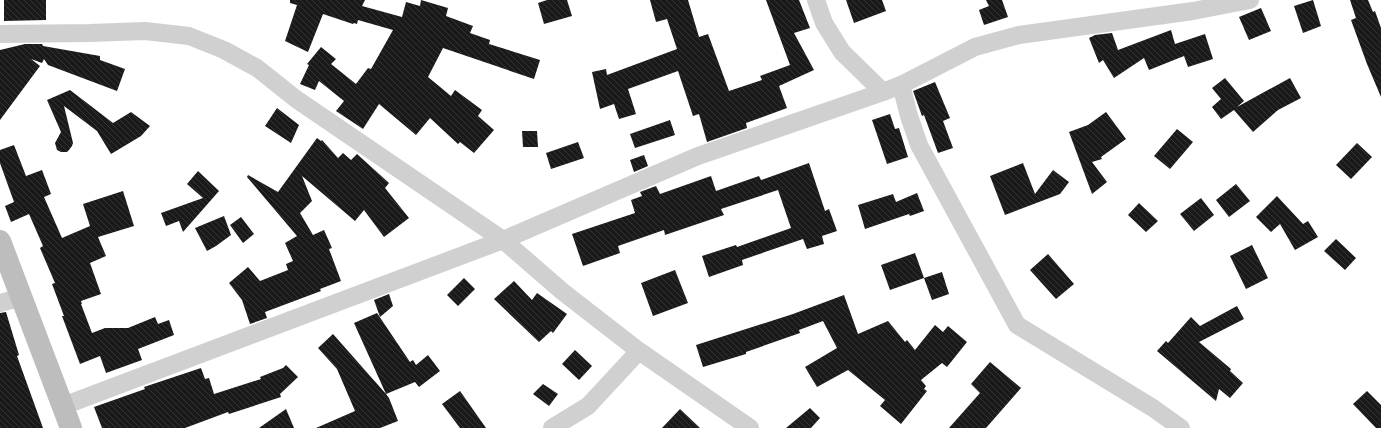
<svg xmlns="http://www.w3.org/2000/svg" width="1381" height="428" font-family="Inter,sans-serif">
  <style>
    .building { fill: url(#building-back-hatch) }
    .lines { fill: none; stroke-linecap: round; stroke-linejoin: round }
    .street { stroke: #d0d0d0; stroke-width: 18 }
    .secondary { stroke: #bdbdbd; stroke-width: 22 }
  </style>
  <defs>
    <pattern id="building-back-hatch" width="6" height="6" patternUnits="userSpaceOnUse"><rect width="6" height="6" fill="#1a1a1a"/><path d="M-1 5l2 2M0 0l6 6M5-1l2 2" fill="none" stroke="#333"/></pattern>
  </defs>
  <rect width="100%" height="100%" fill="#fff"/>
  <g class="building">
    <polygon points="4,0 46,0 46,20 4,21"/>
    <polygon points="290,0 365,0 362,6 402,17 406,2 420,6 421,0 448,8 446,16 473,26 470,33 490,40 489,44 540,60 534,79 443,48 428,77 451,96 455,90 482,110 478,116 494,130 474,153 460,142 458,144 430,118 416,135 379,104 363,129 336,111 344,101 319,81 315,90 300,84 309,65 307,64 321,47 336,59 331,64 356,84 368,68 371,69 393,30 358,20 357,24 354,23 353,24 323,14 308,52 285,41 297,5 290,3"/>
    <polygon points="547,0 567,0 572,16 544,24 538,3"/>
    <polygon points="650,0 688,0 699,37 708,34 729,91 762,80 760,76 790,65 766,0 799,0 810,28 794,33 814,70 779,86 787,108 746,123 747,128 707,142 699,114 693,116 678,71 628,89 636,114 619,119 614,104 600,109 592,72 606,69 607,75 677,49 667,19 656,22"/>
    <polygon points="846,0 882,0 886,11 854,23"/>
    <polygon points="986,0 1002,0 1008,17 984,25 979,10 989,6"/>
    <polygon points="1313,0 1321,26 1303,33 1294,6"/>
    <polygon points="1350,0 1368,0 1373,12 1375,11 1381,28 1381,97 1367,64 1351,20 1356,18"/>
    <polygon points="1261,8 1271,31 1249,40 1239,17"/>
    <polygon points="1171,30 1175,44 1205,34 1213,59 1188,67 1184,56 1149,70 1144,58 1114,78 1103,60 1099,63 1089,38 1095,35 1112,33 1118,50"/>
    <polygon points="25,44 42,44 43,46 100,56 100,60 125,69 117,91 48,65 44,59 42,63 31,59 40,66 0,120 0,50"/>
    <polygon points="1225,78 1244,101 1237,107 1290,78 1301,98 1278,110 1253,132 1234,110 1221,119 1212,107 1221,99 1212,88"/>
    <polygon points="935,82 950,118 943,121 953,148 938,153 924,115 922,116 913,91"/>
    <polygon points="70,90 113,123 131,112 150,126 141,136 111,154 97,131 64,106 73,143 72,146 69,150 67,152 61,152 57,150 55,143 61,132 47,100"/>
    <polygon points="277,108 299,125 291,143 265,126"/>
    <polygon points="1106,112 1126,139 1101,157 1102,159 1092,162 1107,182 1092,194 1069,132 1088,125"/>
    <polygon points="890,114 895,129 899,128 908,157 887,164 872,120"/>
    <polygon points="670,120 675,135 635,148 630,134"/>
    <polygon points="1177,129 1193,142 1170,169 1154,156"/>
    <polygon points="522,131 537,131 538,147 523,147"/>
    <polygon points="317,138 321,141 322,140 338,158 343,153 351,160 357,154 389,183 385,188 409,218 384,237 364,210 355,221 302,176 312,201 300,213 313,235 324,230 332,248 329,249 341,281 320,289 321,291 265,312 267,318 250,324 242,300 229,283 248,267 260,281 288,270 286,264 293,261 285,243 297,236 247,177 248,175 278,192"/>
    <polygon points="578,142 584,158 551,169 546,153"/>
    <polygon points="1357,143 1372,157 1351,179 1336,165"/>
    <polygon points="14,145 26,176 42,170 51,194 44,197 62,238 90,226 83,204 123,191 134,226 98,237 106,256 90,263 101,294 81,301 82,304 81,304 92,333 105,328 128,328 155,317 158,324 169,320 174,335 138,349 142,360 106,373 100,356 80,364 62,316 64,316 52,284 55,283 40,248 43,246 29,214 11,222 5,206 14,202 0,163 0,150"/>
    <polygon points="644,155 648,166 634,172 630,160"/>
    <polygon points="809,163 825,211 829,209 837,231 822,236 824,244 807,249 803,239 742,260 743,265 709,277 702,256 736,245 737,247 791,228 778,190 721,209 724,215 665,235 664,230 618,246 620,253 583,266 572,234 635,213 631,200 642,196 640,192 656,186 660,194 711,176 716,191 759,176 761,180"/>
    <polygon points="1023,163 1035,194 1053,170 1069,182 1060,194 1005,215 990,176"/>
    <polygon points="198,171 219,191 183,232 179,221 166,226 161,213 203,198 187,184"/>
    <polygon points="1236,184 1250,201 1229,217 1216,200"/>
    <polygon points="917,193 924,211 910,216 909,214 865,229 858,205 893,194 896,202"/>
    <polygon points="1277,196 1303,224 1308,221 1318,237 1295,250 1280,224 1271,232 1256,217"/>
    <polygon points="1201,198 1214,215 1194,231 1180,214"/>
    <polygon points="1139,203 1158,221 1146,232 1128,215"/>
    <polygon points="224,216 231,235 216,246 207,251 195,228"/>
    <polygon points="241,217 254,234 243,243 230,225"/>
    <polygon points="1336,239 1356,258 1345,270 1324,251"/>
    <polygon points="1252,245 1268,278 1246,289 1230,256"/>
    <polygon points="915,253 924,278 890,290 881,265"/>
    <polygon points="1048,254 1074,284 1056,299 1030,270"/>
    <polygon points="675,270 688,303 653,316 641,283"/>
    <polygon points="942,272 949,294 932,300 924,278"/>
    <polygon points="464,278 475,289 458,306 447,295"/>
    <polygon points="514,281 532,300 537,293 567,314 553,333 551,331 539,342 494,299"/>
    <polygon points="389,294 393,306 380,317 374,300"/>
    <polygon points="844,295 858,334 888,321 905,342 907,340 915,350 935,325 943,332 948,326 967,342 947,367 942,363 921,380 926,386 924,389 927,391 901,424 880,406 885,400 848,370 817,387 805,367 837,348 823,321 799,330 800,333 746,352 746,354 703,367 696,345 793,314"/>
    <polygon points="1237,306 1244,319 1199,342 1231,369 1230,371 1243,383 1230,398 1219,389 1216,401 1157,351 1166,341 1168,343 1191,317 1200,326"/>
    <polygon points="6,312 19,355 17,356 43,428 0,428 0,313"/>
    <polygon points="377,313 410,362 413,360 416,365 428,355 440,371 419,387 415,382 386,394 389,398 398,421 380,428 316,428 355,411 337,369 318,348 333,334 386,394 354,323"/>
    <polygon points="575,350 592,366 579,380 562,364"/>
    <polygon points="990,362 1021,388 986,428 949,428 980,393 971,384"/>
    <polygon points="286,365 298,377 280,394 281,397 229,414 228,412 185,428 102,428 94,407 145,389 144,387 201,368 205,379 209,378 214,394 261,379 260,377 283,368"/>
    <polygon points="543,384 558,394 549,406 533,394"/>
    <polygon points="460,391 486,428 460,428 442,404"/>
    <polygon points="1367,391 1381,405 1381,428 1376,428 1353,404"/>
    <polygon points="810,408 820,418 811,428 786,428"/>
    <polygon points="286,409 294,428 259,428"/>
    <polygon points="680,409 700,428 662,428"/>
  </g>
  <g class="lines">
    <g class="street">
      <polyline points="816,0 824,23 842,52 883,92"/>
      <polyline points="0,34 90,33 145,31 189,36 224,50 257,68 296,99 503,240 563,292 639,351 750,428"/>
      <polyline points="901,85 909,116 919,145 1017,325 1153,408 1181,428"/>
      <polyline points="0,303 22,297"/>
      <polyline points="63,406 503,240 698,156 883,92 901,85 975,47 1019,35 1193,11 1250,0"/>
      <polyline points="552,428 588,406 639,351"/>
    </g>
    <polyline class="secondary" points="0,241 71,428"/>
  </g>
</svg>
